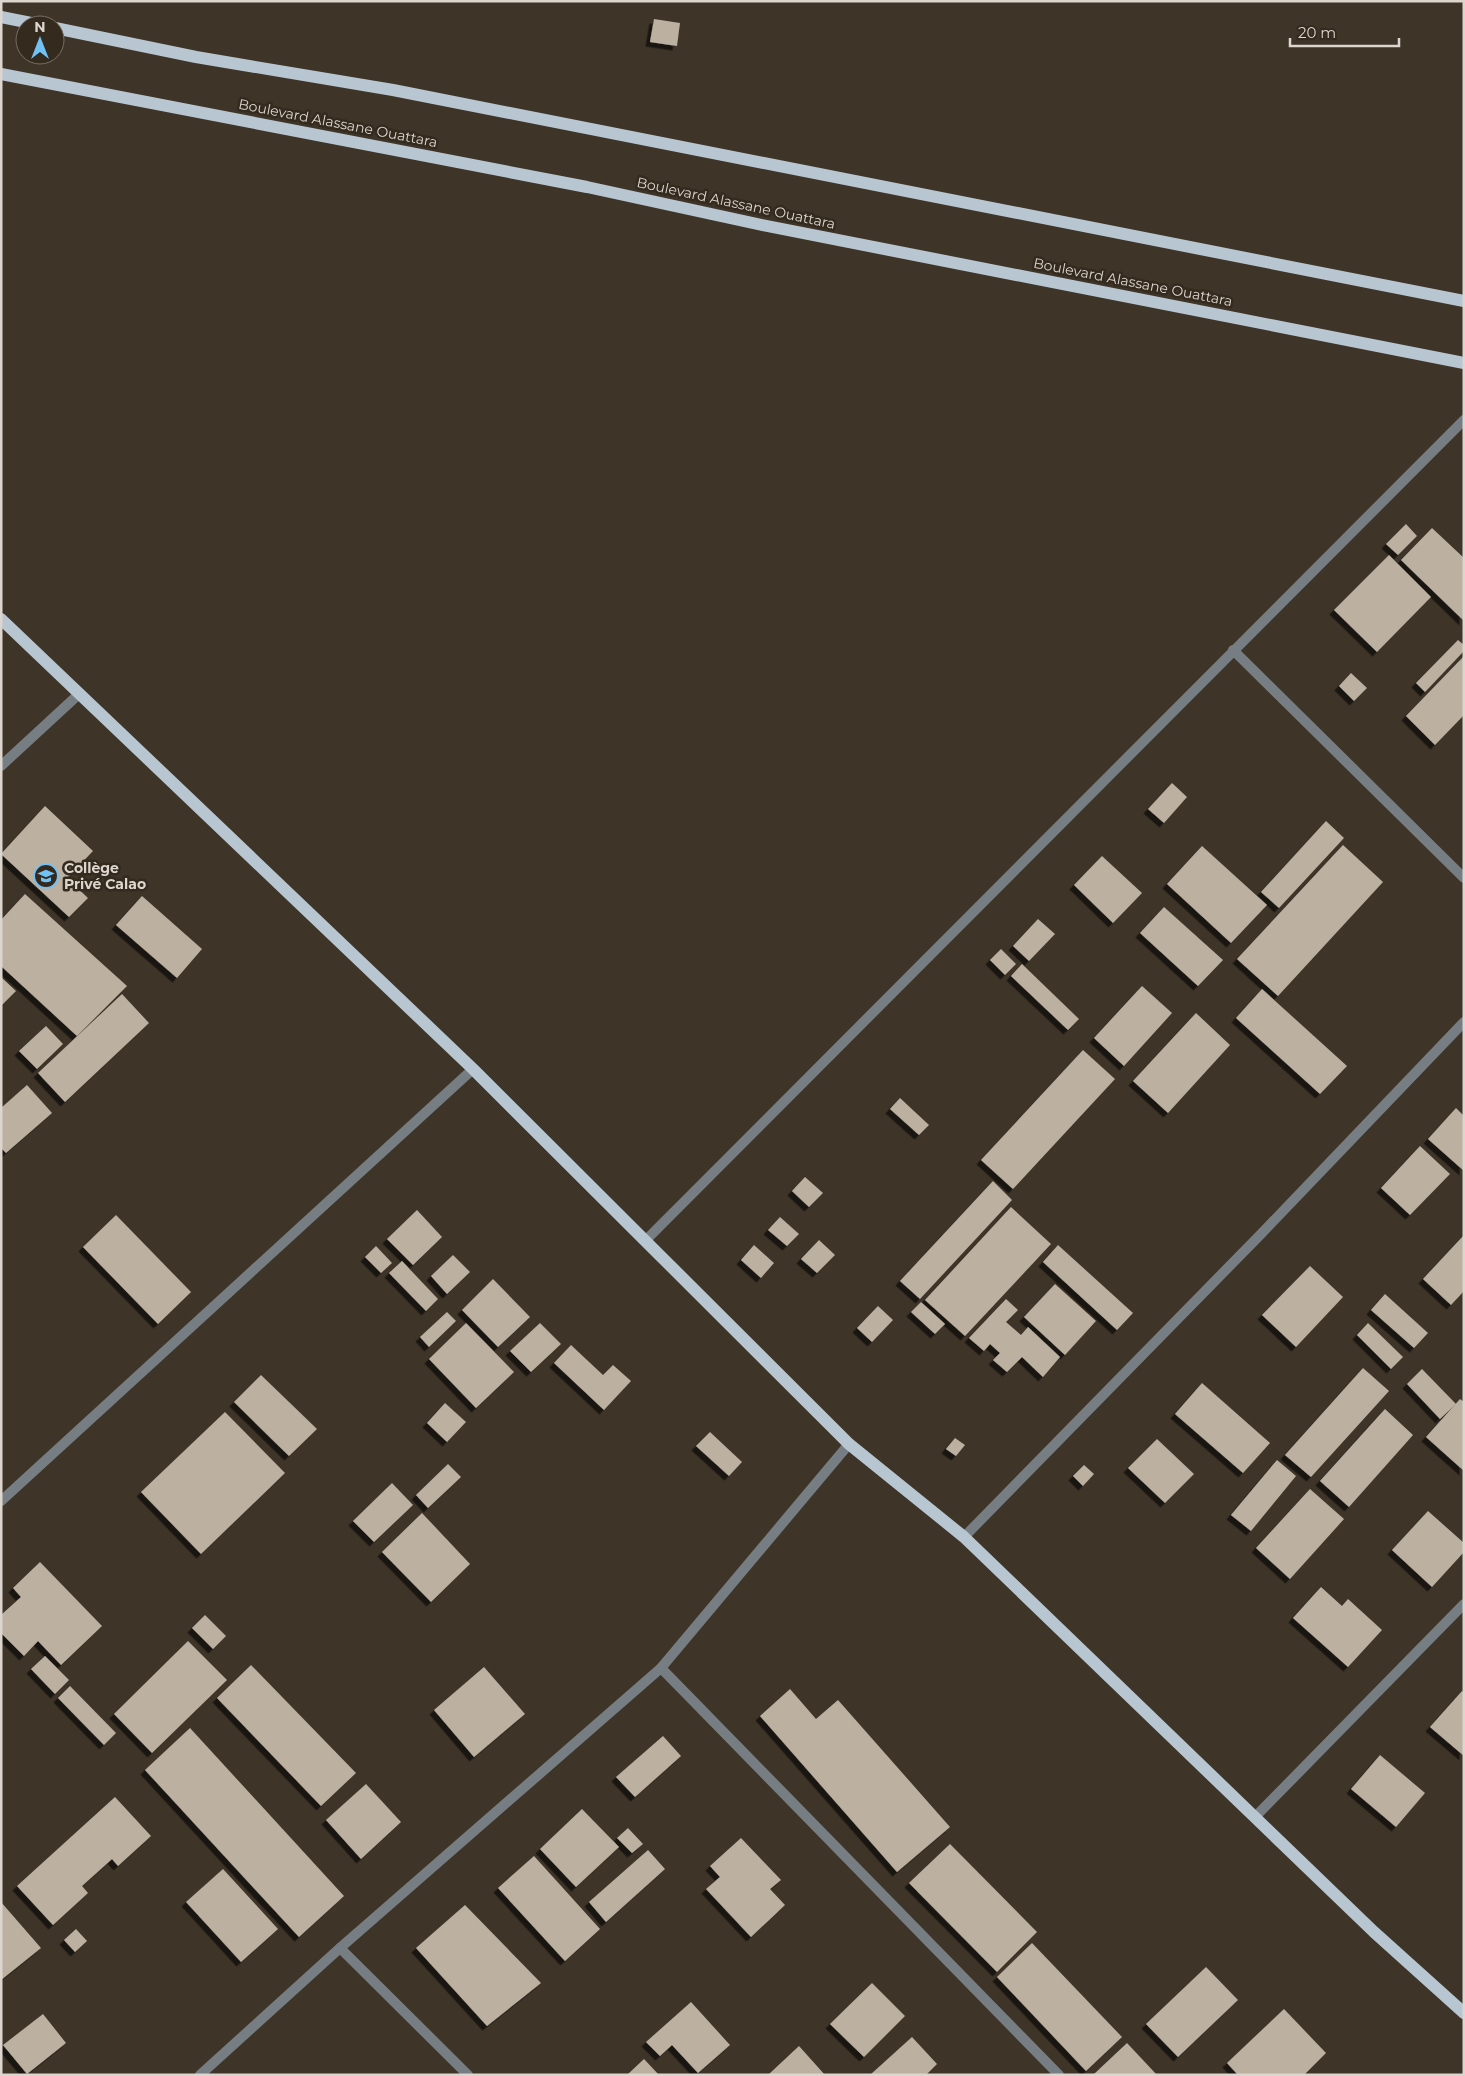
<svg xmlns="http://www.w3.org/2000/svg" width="1465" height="2076" font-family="Montserrat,sans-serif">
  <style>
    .building { fill: #bcb0a1; filter: url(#shadow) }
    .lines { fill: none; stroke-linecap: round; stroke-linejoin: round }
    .street { stroke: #777e83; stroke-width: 10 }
    .primary { stroke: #b8c6d1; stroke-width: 12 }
    .labels { text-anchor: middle; stroke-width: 5; stroke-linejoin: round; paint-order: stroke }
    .street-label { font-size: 14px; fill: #ddd6cf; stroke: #342a1e }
    .poi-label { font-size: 14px; font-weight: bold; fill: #ddd6cf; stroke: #342a1e; text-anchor: start }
  </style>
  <defs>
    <filter id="shadow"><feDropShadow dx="-4.5" dy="4.5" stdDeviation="0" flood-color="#0009"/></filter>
  </defs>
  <rect width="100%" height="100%" fill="#3e3428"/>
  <g class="building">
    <polygon points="654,19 680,23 677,46 650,42"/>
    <polygon points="1406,524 1417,536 1398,555 1386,544"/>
    <polygon points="1432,528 1464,558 1464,621 1401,560"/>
    <polygon points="1389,555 1431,597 1377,652 1334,610"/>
    <polygon points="1458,640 1464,645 1464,651 1425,692 1416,683"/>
    <polygon points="1464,656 1464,715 1435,745 1406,716"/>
    <polygon points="1351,673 1367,688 1354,701 1339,686"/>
    <polygon points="1172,783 1187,797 1164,823 1148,809"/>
    <polygon points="45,806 93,851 67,878 88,898 69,917 1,854"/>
    <polygon points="1326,821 1344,838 1279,908 1261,892"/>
    <polygon points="1343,845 1383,882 1278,996 1237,959"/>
    <polygon points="1202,846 1267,905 1231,943 1167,884"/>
    <polygon points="1102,856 1142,893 1113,923 1074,885"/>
    <polygon points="25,894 127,986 77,1036 1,966 1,920"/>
    <polygon points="142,896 202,949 177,978 116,925"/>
    <polygon points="1164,907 1223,960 1198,986 1140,933"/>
    <polygon points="1038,919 1055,934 1029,961 1013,946"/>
    <polygon points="1001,949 1016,964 1005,975 990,960"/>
    <polygon points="1022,964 1079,1019 1068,1030 1011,976"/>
    <polygon points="1,977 16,991 1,1006"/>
    <polygon points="1142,986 1172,1013 1124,1066 1094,1038"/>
    <polygon points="1262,989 1347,1066 1320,1094 1236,1018"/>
    <polygon points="122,994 149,1023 65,1102 38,1073"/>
    <polygon points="1196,1013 1230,1045 1168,1113 1133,1081"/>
    <polygon points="46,1026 63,1044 37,1069 19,1051"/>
    <polygon points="1083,1050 1115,1079 1013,1189 981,1160"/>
    <polygon points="27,1085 52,1113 6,1153 1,1148 1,1108"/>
    <polygon points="900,1098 929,1125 919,1135 890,1109"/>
    <polygon points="1456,1108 1464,1116 1464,1171 1428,1139"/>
    <polygon points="1420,1146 1450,1174 1410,1215 1381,1188"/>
    <polygon points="805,1177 823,1193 809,1207 792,1191"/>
    <polygon points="993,1181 1012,1200 920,1299 900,1281"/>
    <polygon points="1011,1207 1051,1244 965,1336 925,1300"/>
    <polygon points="417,1210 442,1237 413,1265 387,1239"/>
    <polygon points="116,1215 191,1292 158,1324 83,1247"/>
    <polygon points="780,1217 799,1234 787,1246 768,1230"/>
    <polygon points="1464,1235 1464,1291 1451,1305 1423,1279"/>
    <polygon points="819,1240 835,1255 817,1273 801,1259"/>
    <polygon points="754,1245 774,1263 761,1278 741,1260"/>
    <polygon points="1058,1245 1133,1313 1117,1330 1043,1262"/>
    <polygon points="376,1246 392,1263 381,1273 365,1257"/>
    <polygon points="453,1255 470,1272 447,1294 431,1276"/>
    <polygon points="402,1261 438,1299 426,1311 389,1273"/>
    <polygon points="1310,1266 1343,1297 1296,1347 1262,1315"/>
    <polygon points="493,1279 530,1317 498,1347 462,1310"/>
    <polygon points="1055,1284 1096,1321 1065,1355 1024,1317"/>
    <polygon points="1385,1294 1428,1333 1414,1348 1371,1310"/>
    <polygon points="1006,1299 1018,1310 1006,1322 1021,1335 1028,1327 1060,1357 1043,1377 1022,1357 1007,1372 993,1360 1000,1353 990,1344 984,1351 969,1338"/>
    <polygon points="921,1302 945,1324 935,1334 911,1312"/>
    <polygon points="878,1306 893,1320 872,1342 857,1328"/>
    <polygon points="447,1312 456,1321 429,1347 420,1337"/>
    <polygon points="466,1323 514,1372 476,1408 429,1359"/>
    <polygon points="540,1323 561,1344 531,1372 510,1351"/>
    <polygon points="1368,1323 1403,1357 1391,1369 1357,1335"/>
    <polygon points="571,1345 603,1375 613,1365 631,1381 604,1410 554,1363"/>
    <polygon points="1363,1368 1389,1391 1311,1477 1285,1455"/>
    <polygon points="1422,1369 1456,1404 1440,1419 1407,1384"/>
    <polygon points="261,1375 317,1429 289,1456 234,1402"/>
    <polygon points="1202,1383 1270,1443 1243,1473 1175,1414"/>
    <polygon points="1460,1399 1464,1402 1464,1471 1426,1437"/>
    <polygon points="445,1403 466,1422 447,1442 427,1423"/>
    <polygon points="1385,1409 1413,1435 1349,1507 1320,1481"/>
    <polygon points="225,1412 285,1473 201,1554 141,1492"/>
    <polygon points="710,1432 742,1462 729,1476 696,1446"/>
    <polygon points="955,1438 965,1445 956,1456 946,1449"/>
    <polygon points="1157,1439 1194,1474 1165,1503 1128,1468"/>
    <polygon points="1277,1460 1296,1476 1251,1531 1231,1515"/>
    <polygon points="448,1464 461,1477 428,1508 416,1495"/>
    <polygon points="1084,1465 1094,1474 1083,1486 1073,1476"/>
    <polygon points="392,1483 413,1505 374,1542 353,1521"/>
    <polygon points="1310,1489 1344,1519 1290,1579 1256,1548"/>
    <polygon points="1428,1511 1464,1543 1464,1552 1432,1587 1392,1550"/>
    <polygon points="422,1513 470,1564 431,1602 382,1552"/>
    <polygon points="40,1562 102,1626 61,1665 38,1641 24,1656 1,1633 1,1615 21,1597 13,1588"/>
    <polygon points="1321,1587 1342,1606 1348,1599 1382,1630 1348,1667 1293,1618"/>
    <polygon points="205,1615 226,1636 213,1649 192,1628"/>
    <polygon points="188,1641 227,1680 152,1753 114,1714"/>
    <polygon points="45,1656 69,1680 55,1694 31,1669"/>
    <polygon points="251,1665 356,1773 321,1806 217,1698"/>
    <polygon points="484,1667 525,1714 474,1757 434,1710"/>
    <polygon points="70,1686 116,1733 104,1745 58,1698"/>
    <polygon points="790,1689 816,1719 838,1700 950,1827 897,1872 760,1716"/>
    <polygon points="1462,1691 1464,1693 1464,1756 1430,1727"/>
    <polygon points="190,1728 344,1896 299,1937 145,1770"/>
    <polygon points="663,1736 681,1756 635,1797 616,1777"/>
    <polygon points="1380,1755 1425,1793 1396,1827 1351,1789"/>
    <polygon points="366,1784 401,1822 361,1859 326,1820"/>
    <polygon points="115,1797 151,1836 118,1866 112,1859 82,1886 88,1893 53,1925 17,1886"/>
    <polygon points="582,1809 619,1847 576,1887 540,1849"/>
    <polygon points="628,1828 643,1844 632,1853 617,1838"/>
    <polygon points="741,1838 781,1880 770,1889 785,1905 751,1937 706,1889 720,1877 710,1866"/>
    <polygon points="950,1844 1037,1932 997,1972 909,1883"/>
    <polygon points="648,1850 665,1869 606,1922 589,1902"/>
    <polygon points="534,1856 600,1929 565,1961 498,1888"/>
    <polygon points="223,1869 278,1929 241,1962 186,1902"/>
    <polygon points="1,1902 41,1948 1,1980"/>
    <polygon points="465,1905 541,1983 487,2026 416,1948"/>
    <polygon points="76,1929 87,1941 75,1952 64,1940"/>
    <polygon points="1032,1943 1122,2037 1086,2071 997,1977"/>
    <polygon points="1206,1967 1238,2000 1178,2057 1146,2024"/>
    <polygon points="872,1983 905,2016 864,2057 830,2024"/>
    <polygon points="691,2002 730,2045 698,2073 672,2045 660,2056 646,2042"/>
    <polygon points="1284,2009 1326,2053 1304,2075 1238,2075 1227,2063"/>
    <polygon points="43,2014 66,2043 27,2074 3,2045"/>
    <polygon points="912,2037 937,2064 926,2075 870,2075"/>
    <polygon points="1127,2043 1157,2075 1093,2075"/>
    <polygon points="799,2046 825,2075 768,2075"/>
    <polygon points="644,2059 659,2075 627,2075"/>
  </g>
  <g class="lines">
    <g class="street">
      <polyline points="1233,650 1464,878"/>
      <polyline points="1,766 79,694"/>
      <polyline points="645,1241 1464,420"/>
      <polyline points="1,1501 473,1069"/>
      <polyline points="964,1537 1262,1233 1464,1022"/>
      <polyline points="661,1668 1059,2075"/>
      <polyline points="1255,1817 1464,1604"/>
      <polyline points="340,1948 468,2075"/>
      <polyline points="200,2075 340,1948 661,1668 849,1444"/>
    </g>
    <g class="primary">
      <polyline points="1,17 41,25"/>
      <polyline points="55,28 196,57 393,90 1464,301"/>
      <polyline points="1,74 587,187 762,225 1464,363"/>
      <polyline points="1,619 473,1069 849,1444 964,1537 1374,1932 1464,2013"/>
    </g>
  </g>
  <defs>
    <g id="school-ring" transform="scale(1.25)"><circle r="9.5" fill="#342a1e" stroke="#71c1f5" stroke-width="1.5"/><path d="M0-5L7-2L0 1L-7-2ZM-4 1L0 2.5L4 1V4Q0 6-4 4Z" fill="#71c1f5"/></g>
  </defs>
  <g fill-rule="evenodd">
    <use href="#school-ring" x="46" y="876"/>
  </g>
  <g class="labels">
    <g class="street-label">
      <text transform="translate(338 123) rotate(11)" y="5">Boulevard Alassane Ouattara</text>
      <text transform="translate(736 203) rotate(12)" y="5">Boulevard Alassane Ouattara</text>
      <text transform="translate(1133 282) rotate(11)" y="5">Boulevard Alassane Ouattara</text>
    </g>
    <g class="poi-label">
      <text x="64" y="873">Collège<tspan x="64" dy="16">Privé Calao</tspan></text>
    </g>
  </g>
  <rect width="1465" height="2076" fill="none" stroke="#ddd6cf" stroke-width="5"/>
  <g transform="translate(40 40)"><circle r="24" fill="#342a1e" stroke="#786f65"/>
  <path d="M0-4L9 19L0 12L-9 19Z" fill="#71c1f5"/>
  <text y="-8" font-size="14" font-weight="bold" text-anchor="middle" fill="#ddd6cf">N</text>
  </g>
  <path d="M1290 38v8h109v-8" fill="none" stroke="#ddd6cf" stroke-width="2.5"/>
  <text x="1298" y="38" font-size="15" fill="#ddd6cf" stroke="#342a1e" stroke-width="4" paint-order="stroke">20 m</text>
</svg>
